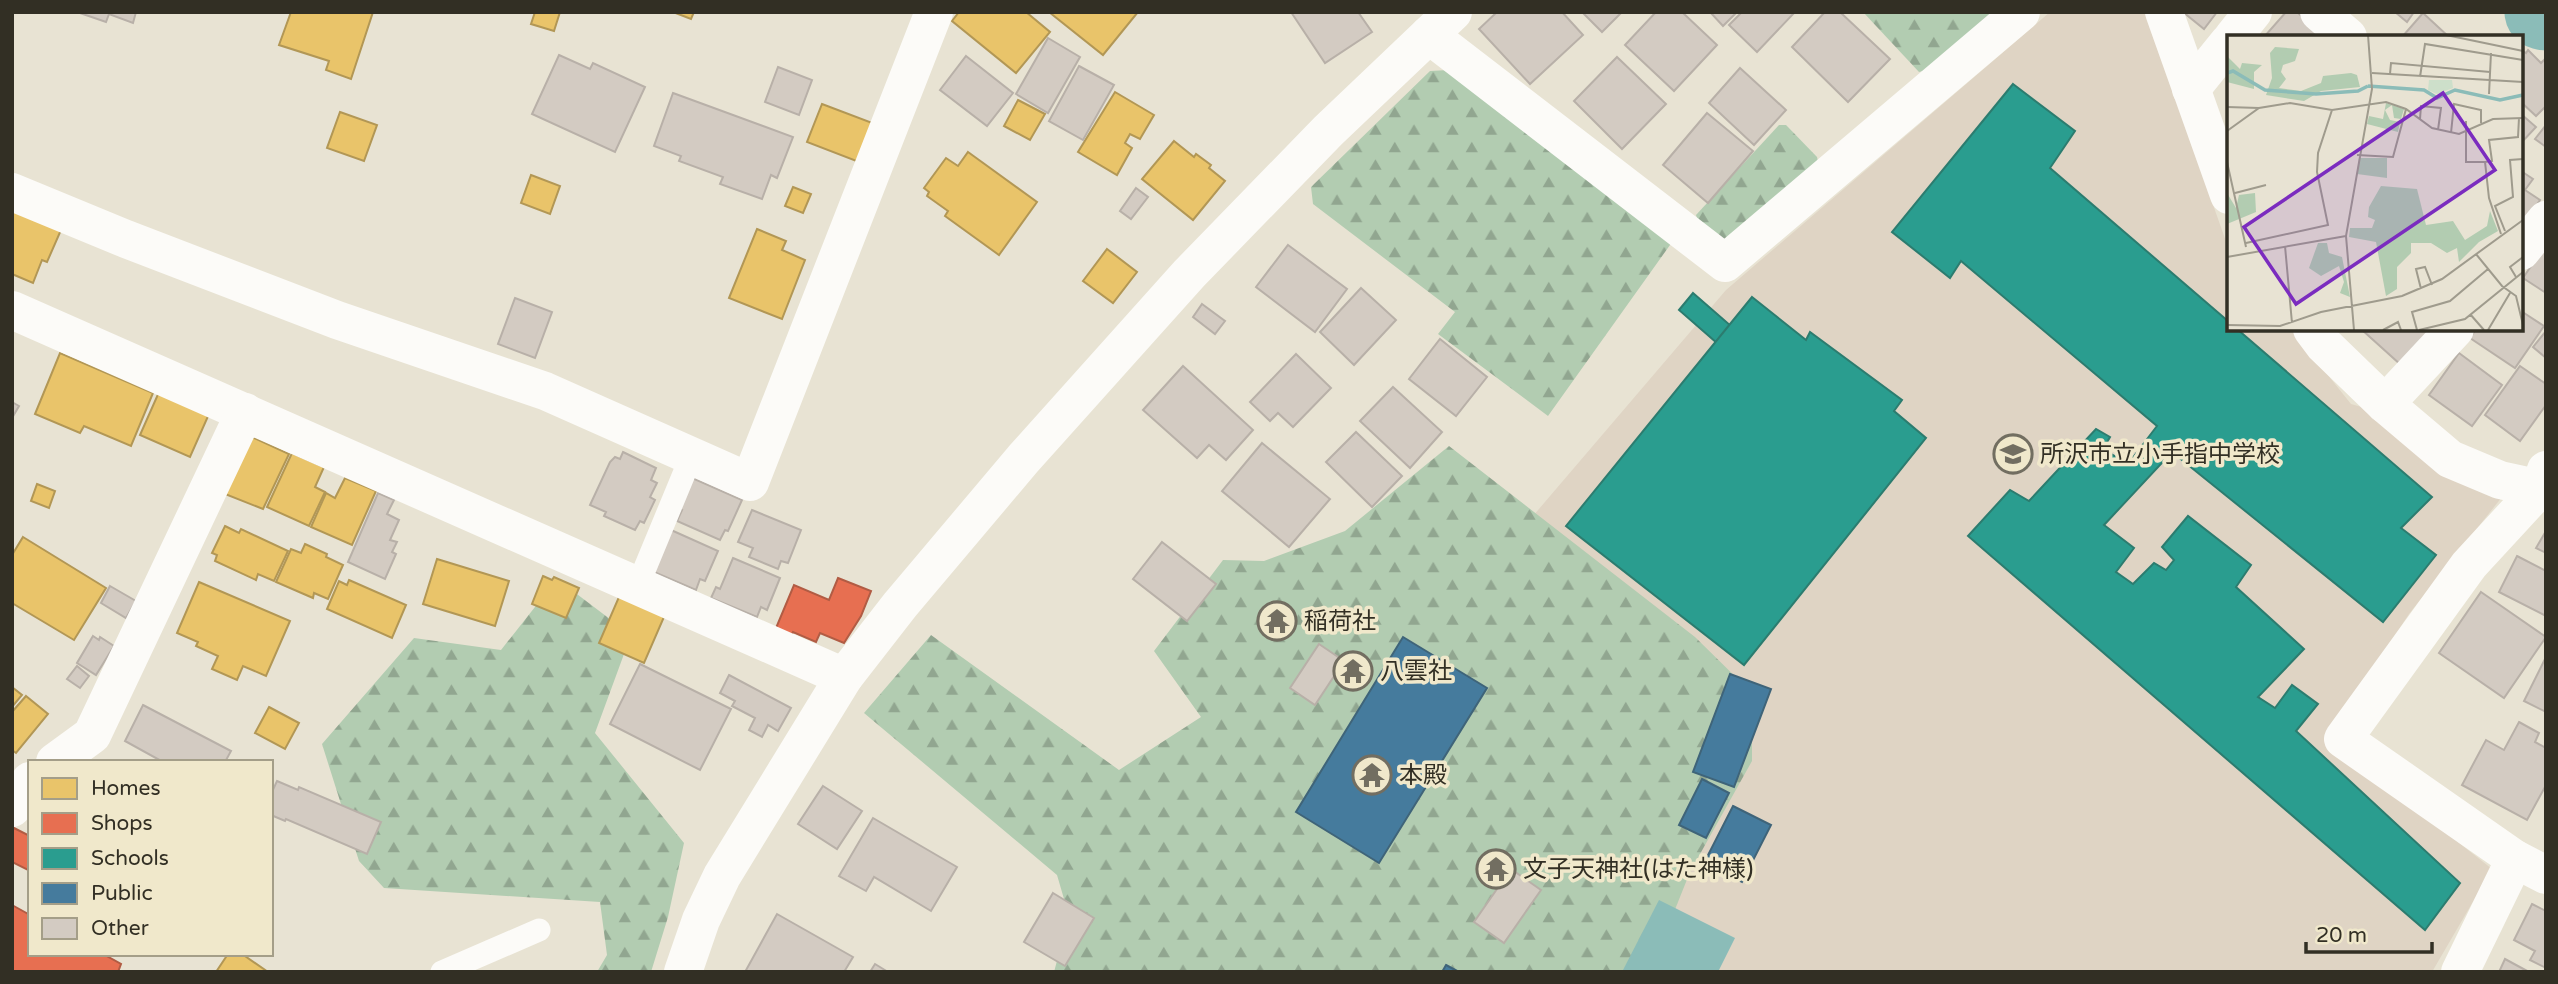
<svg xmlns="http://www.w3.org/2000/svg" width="2558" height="984" font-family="'Varela Round','Noto Sans JP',sans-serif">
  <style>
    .education { fill: #dfd4c4 }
    .forest { fill: url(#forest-firs) }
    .water { fill: #8bbcb8 }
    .homes { fill: #e9c46a; stroke: #b29755; stroke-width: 2 }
    .shops { fill: #e76f51; stroke: #b15c44; stroke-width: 2 }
    .schools { fill: #2a9d8f; stroke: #2c7c6f; stroke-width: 2 }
    .public { fill: #457b9d; stroke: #3f6479; stroke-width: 2 }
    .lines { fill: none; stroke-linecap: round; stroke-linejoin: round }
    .river { stroke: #8bbcb8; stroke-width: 75 }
    .building { fill: #d3cbc2; stroke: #b8b0a8; stroke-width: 2 }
    .service { stroke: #fcfbf8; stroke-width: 23 }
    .minor { stroke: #fcfbf8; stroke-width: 38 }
    .tertiary { stroke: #fcfbf8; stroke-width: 38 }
    .labels { text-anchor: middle; stroke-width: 7; stroke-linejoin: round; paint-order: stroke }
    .poi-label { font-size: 24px; fill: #322f24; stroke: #f0e8cb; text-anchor: start }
    .inset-river { fill: none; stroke: #8bbcb8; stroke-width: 3.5 }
    .inset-road { fill: none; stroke: #9f9b8d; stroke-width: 2 }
    .view { fill: #7b2cbf; fill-opacity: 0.15; stroke: #7b2cbf; stroke-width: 3.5 }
    .inset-edge { fill: none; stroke: #322f24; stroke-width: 3.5 }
  </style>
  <defs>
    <pattern id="forest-firs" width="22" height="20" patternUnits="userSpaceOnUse" patternTransform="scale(1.75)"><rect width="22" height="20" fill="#b2ccb1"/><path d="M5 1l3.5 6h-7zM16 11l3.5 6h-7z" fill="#91a690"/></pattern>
  </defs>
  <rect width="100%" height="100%" fill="#e8e3d3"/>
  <polygon class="education" points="2050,12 2145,12 2229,250 2229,329 2291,329 2351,404 2379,412 2502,497 2409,614 2327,738 2492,869 2432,972 1571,972 1521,530 1726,290"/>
  <g class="forest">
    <polygon points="1863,12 1997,12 1927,70 1919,72"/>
    <polygon points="1449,70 1675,238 1548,416 1438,334 1455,312 1313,204 1311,187 1430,71"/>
    <polygon points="1779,125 1786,125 1817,157 1819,166 1728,243 1698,221 1696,215"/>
    <polygon points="1449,446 1695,637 1752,693 1752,761 1690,872 1650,972 1054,972 1069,916 1057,875 864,713 931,635 1119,770 1201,717 1154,651 1223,560 1264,561 1345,531"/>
    <polygon points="557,579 631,635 595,733 684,843 668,917 651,972 597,972 607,955 600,902 384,888 359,861 322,744 414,638 501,650"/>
  </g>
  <polygon class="water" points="1659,900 1735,938 1718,972 1622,972"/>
  <g class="homes">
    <polygon points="291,12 373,12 351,79 326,70 329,61 279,45"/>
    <polygon points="535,12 560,12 554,31 531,24"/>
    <polygon points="673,12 694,12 691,19"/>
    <polygon points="959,12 1026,12 1050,32 1016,73 952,21"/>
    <polygon points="1049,12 1138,12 1103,55"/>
    <polygon points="1115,92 1154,115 1140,139 1130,134 1125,143 1132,148 1117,175 1078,152"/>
    <polygon points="1018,100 1045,114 1030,140 1004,126"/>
    <polygon points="822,104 875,124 859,162 807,142"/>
    <polygon points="340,112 377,125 364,161 327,148"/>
    <polygon points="1174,141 1194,157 1196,154 1211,165 1209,168 1225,181 1193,220 1142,179"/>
    <polygon points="968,152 1037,202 999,255 945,216 948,211 927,196 929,192 924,188 946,158 958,166"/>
    <polygon points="531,175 560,186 550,214 521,203"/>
    <polygon points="793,187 811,194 803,213 785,206"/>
    <polygon points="12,209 61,230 47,262 42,260 33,283 12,274"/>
    <polygon points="757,229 786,241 782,250 805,260 782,319 729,298"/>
    <polygon points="1107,249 1137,272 1113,303 1083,281"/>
    <polygon points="60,353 153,393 131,446 84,426 80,433 35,414"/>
    <polygon points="159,392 209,414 190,457 140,435"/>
    <polygon points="252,437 289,454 263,509 225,494"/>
    <polygon points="292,453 324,467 315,487 325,492 309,526 267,507"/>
    <polygon points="345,478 376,491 352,545 311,527 326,493 335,498"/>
    <polygon points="37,484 55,491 49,508 31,501"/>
    <polygon points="225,526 239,533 241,529 288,551 274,581 258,574 256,580 215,561 217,555 212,553"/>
    <polygon points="23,537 106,588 74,640 12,603 12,555"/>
    <polygon points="305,544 327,554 326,557 343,565 328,599 314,593 313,598 276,582 291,549 301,553"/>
    <polygon points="437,559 509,581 495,626 423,604"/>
    <polygon points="543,576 552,580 554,577 579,588 566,618 532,604"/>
    <polygon points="349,580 406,605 392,638 327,609 339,581 347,585"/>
    <polygon points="199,582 290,621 266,676 243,666 237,680 212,669 218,656 196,646 198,642 177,633"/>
    <polygon points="622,590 667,610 644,663 599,643"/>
    <polygon points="12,687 22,695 12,707"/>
    <polygon points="26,696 48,714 16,753 12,750 12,712"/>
    <polygon points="269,707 299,723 285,749 255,733"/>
    <polygon points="228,954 242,954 268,972 216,972"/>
  </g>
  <g class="shops">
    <polygon points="838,578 871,591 861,616 844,643 820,633 816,642 793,632 791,636 776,628 794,585 829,600"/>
    <polygon points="14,828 30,836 30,871 12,862 12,832"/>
    <polygon points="12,905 30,915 30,954 103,954 121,964 118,972 12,972"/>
  </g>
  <g class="schools">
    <polygon points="2013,84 2075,131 2050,168 2229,322 2229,329 2237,329 2432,497 2401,528 2436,555 2383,622 2172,452 2104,525 2134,548 2116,572 2133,584 2154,563 2166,570 2174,560 2162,547 2188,516 2251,565 2236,587 2304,649 2258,697 2275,708 2292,685 2318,704 2296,731 2460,883 2425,930 1968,536 2010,490 2029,501 2096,429 2110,437 2103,449 2128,464 2157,426 1961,261 1950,278 1892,232"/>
    <polygon points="1693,293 1739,333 1725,350 1679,310"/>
    <polygon points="1752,297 1806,340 1810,332 1902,400 1894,411 1926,438 1744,665 1566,526"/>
  </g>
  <g class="public">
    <polygon points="1403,637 1487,688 1379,863 1296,812"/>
    <polygon points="1730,674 1771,689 1734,787 1693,772"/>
    <polygon points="1702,779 1729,793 1706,838 1679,825"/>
    <polygon points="1733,806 1771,825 1742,882 1704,863"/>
    <polygon points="1446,965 1459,972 1442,972"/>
  </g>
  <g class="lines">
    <polyline class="river" points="2542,12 2546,13"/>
  </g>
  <g class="building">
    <polygon points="77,12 136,12 133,23 109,14 106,22"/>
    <polygon points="1291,12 1358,12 1372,32 1325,63"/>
    <polygon points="1497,12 1562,12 1583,35 1530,84 1479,29"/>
    <polygon points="1582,12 1622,12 1602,32"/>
    <polygon points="1656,12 1682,12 1717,45 1674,91 1625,45"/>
    <polygon points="1710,12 1737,12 1723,26"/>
    <polygon points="1742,12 1795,12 1757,52 1729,25"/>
    <polygon points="1825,12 1840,12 1890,59 1848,102 1792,47"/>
    <polygon points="2183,12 2217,12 2204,29"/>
    <polygon points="2286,12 2297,12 2325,37 2264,37"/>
    <polygon points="2395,12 2414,12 2407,22"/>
    <polygon points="2423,13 2449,37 2402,37"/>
    <polygon points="1048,38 1080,57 1048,113 1016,94"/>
    <polygon points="2528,50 2541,63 2546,58 2546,106 2536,116 2521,102 2521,53 2523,51 2526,53"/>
    <polygon points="559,55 590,69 593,63 645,87 615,152 532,114"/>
    <polygon points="966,56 1013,93 987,126 940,90"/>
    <polygon points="1617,57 1666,104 1622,149 1574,101"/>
    <polygon points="1079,66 1114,85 1083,140 1049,121"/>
    <polygon points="778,67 812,80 799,115 765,102"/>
    <polygon points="1740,68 1786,110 1754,145 1709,103"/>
    <polygon points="673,93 793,137 777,178 771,175 762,199 720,184 723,177 679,161 681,156 654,146"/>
    <polygon points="1707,113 1753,151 1708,203 1663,165"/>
    <polygon points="2521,114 2536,127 2521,143"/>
    <polygon points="2546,125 2546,147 2535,139"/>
    <polygon points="2521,171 2533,179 2525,190 2540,200 2521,227"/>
    <polygon points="1136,188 1148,197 1131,219 1120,211"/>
    <polygon points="2546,244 2546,293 2523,278"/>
    <polygon points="1288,245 1347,289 1315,332 1256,287"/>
    <polygon points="1361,288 1396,320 1354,365 1320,332"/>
    <polygon points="515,298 552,312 535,358 498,344"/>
    <polygon points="1202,304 1225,321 1215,334 1193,317"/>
    <polygon points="2521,311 2544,326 2515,368 2470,338 2476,329 2521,329"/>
    <polygon points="2361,329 2433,329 2401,365"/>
    <polygon points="2546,331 2546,358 2533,347"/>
    <polygon points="1440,339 1487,377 1456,416 1409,379"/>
    <polygon points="2459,353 2502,385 2472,426 2429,395"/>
    <polygon points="1296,354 1331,388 1293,427 1278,413 1270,421 1250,402"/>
    <polygon points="1183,366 1253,430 1226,460 1209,445 1197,458 1143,410"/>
    <polygon points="2520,366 2546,384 2546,405 2520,441 2485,415"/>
    <polygon points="1393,387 1442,432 1410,468 1360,421"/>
    <polygon points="12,402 19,406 12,418"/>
    <polygon points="1356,432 1402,476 1372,507 1326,462"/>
    <polygon points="1262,443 1330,499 1289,547 1222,491"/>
    <polygon points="623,452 656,468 651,480 657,483 650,497 655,500 644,523 640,521 635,530 604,516 606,512 590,505 610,462 615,457 620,459"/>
    <polygon points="690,477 742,500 728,531 725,530 720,540 677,521 682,510 676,508"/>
    <polygon points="378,493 394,500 387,514 399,520 390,540 397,542 392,552 396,554 385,579 348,562"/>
    <polygon points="752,510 801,530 788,563 781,561 778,569 749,557 753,548 738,542"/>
    <polygon points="671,530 718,551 705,581 700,579 696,590 654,572"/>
    <polygon points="2546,531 2546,553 2536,548"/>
    <polygon points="1162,542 1216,584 1187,621 1133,579"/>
    <polygon points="2517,556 2546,571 2546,616 2499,592"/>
    <polygon points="733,558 780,578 767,610 761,607 757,617 711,598 716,587 720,589"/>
    <polygon points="110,586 136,601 126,618 101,603"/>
    <polygon points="2481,592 2546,637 2504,698 2439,653"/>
    <polygon points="93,636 99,640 100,637 114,646 96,675 77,663"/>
    <polygon points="1319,644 1344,661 1315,705 1290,688"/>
    <polygon points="2546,657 2546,712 2524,701"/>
    <polygon points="640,664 731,709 700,770 610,724"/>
    <polygon points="77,666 89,676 80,688 67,679"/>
    <polygon points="729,675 791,708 778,731 768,725 762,737 749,730 755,718 732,706 735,701 720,693"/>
    <polygon points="143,705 231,751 225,762 163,762 125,741"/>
    <polygon points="2519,722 2539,733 2535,742 2546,748 2546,785 2527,820 2462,785 2486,740 2504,750"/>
    <polygon points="277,781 298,790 299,787 381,822 367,854 286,819 285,821 271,815 271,794"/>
    <polygon points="823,786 862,811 837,849 798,824"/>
    <polygon points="873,818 957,867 931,911 874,877 866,891 839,876"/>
    <polygon points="1511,869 1541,890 1504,943 1474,922"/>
    <polygon points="1053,893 1094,918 1065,966 1024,942"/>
    <polygon points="2532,904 2546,911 2546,968 2530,960 2535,951 2514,940"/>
    <polygon points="777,914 853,957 844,972 745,972"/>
    <polygon points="2505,959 2529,972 2499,972"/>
    <polygon points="875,964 888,972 870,972"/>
  </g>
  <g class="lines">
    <g class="service">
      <polyline points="638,585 691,457"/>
      <polyline points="442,972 539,930"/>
    </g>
    <g class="minor">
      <polyline points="2164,12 2229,195"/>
      <polyline points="2319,12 2348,37"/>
      <polyline points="1429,35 1725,263 2021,12"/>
      <polyline points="2233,37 2253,12"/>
      <polyline points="2191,89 2229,42"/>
      <polyline points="12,192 126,239 337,320 545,391 750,482 934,12"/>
      <polyline points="2521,251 2546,220"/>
      <polyline points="12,310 844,677"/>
      <polyline points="2312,329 2324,345 2385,404 2450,459 2500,480 2546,490"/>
      <polyline points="2385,404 2455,329"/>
      <polyline points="55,762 92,735 245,412"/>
      <polyline points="12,808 30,781"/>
      <polyline points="2515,859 2546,875"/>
      <polyline points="2460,972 2515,859 2343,739 2469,565 2539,489 2546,470"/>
    </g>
    <polyline class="tertiary" points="683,972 701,920 722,876 844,677 900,605 1024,458 1189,274 1328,131 1453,12"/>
  </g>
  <defs>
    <g id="school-ring" transform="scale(2.0125)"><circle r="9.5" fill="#f0e8cb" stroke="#726e61" stroke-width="1.5"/><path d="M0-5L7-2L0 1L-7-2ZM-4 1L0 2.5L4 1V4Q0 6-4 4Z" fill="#726e61"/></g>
    <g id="temple-ring" transform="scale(2.0125)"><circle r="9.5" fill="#f0e8cb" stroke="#726e61" stroke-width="1.5"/><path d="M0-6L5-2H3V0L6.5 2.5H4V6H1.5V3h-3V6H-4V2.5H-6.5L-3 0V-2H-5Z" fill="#726e61"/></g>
  </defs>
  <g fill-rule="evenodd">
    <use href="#school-ring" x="2013" y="454"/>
    <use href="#temple-ring" x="1277" y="621"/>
    <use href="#temple-ring" x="1353" y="671"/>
    <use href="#temple-ring" x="1372" y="775"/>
    <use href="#temple-ring" x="1496" y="869"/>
  </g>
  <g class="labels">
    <g class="poi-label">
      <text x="2040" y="462">所沢市立小手指中学校</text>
      <text x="1304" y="629">稲荷社</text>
      <text x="1380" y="679">八雲社</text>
      <text x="1399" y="783">本殿</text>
      <text x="1523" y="877">文子天神社(はた神様)</text>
    </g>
  </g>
  <g transform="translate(2227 35)">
    <rect width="296" height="296" fill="#e8e3d3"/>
    <path d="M202 45H225L226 53 210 59 201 55Z" fill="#cddfca"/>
    <path d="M48 12 72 14 68 26 56 30 54 37 59 44 52 53 74 56 94 48 96 41 124 38 130 40 133 52 94 56 77 66 39 60 45 43 43 18ZM0 21 13 34 15 28 35 30 27 37V54L0 47ZM159 68 177 74 174 84 167 83 165 70 158 75 163 85 173 87 171 97 140 89 142 81 156 84ZM132 123H160V143L130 139ZM154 151 190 154 199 190 226 186 238 205 260 191 263 176 271 196 252 207 232 227 230 213 220 218 204 208H184V218L170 232V254L159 261 149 207 122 202 123 193H145L148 185 141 182 142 172ZM0 158 9 173 12 160 28 158 29 177 0 189ZM91 208H100L102 218 115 222 123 262 113 258 117 247 112 231 94 241 82 233Z" fill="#b2ccb1"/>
    <path class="inset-river" d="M0 38 6 36 38 55 89 59 131 56 141 51M141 51 197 55 210 63 228 55 273 65 296 60"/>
    <path class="inset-road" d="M219 0 296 16M145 38 296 47M163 39 164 28 263 37M193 42 198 9 296 25M262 59 264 18M0 72 32 73M193 84 194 71 214 73 211 95M239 86V127H258L262 163 274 199M0 96 32 73 63 68 105 75 159 67 179 74 205 93 232 99 266 84 296 83M224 98 227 69 254 75V88M130 120 166 122 179 74M0 127 19 212M258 127 265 126 262 105 291 102 292 83M8 158 39 150M278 196 268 171 286 162 283 125 296 124M19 208 101 190 90 137 91 118 105 75M58 211 65 288M249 219 275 251 289 261 296 290M0 222 119 201M289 242 283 232 296 222M194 254 189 234 198 232 205 250M243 279 257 295M0 290 53 291 94 277 175 261 215 244 296 185M127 295 119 201 145 54 141 0M156 295 171 287 174 295M190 295 185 277 223 266 261 234M192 295 238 284 296 237M261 295 283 258"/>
    <path class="view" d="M216 58 268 135 69 269 17 192Z"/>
    <rect width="296" height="296" class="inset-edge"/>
  </g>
  <rect width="2558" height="984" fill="none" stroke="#322f24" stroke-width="28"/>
  <rect x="28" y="760" width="245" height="196" fill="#f0e8cb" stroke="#a49e88" stroke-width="2"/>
  <rect x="42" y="778" width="35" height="21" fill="#e9c46a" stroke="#a49e88" stroke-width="2"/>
  <text x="91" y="795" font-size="21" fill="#322f24">Homes</text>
  <rect x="42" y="813" width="35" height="21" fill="#e76f51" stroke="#a49e88" stroke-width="2"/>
  <text x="91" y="830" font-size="21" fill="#322f24">Shops</text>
  <rect x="42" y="848" width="35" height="21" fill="#2a9d8f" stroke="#a49e88" stroke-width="2"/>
  <text x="91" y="865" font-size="21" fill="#322f24">Schools</text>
  <rect x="42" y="883" width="35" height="21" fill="#457b9d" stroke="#a49e88" stroke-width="2"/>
  <text x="91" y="900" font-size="21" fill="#322f24">Public</text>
  <rect x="42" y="918" width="35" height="21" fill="#d3cbc2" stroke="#a49e88" stroke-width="2"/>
  <text x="91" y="935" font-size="21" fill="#322f24">Other</text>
  <path d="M2306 942v10h126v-10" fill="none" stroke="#322f24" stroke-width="3.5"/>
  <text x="2316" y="942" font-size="21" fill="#322f24" stroke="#f0e8cb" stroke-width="5" paint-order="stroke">20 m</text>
</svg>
